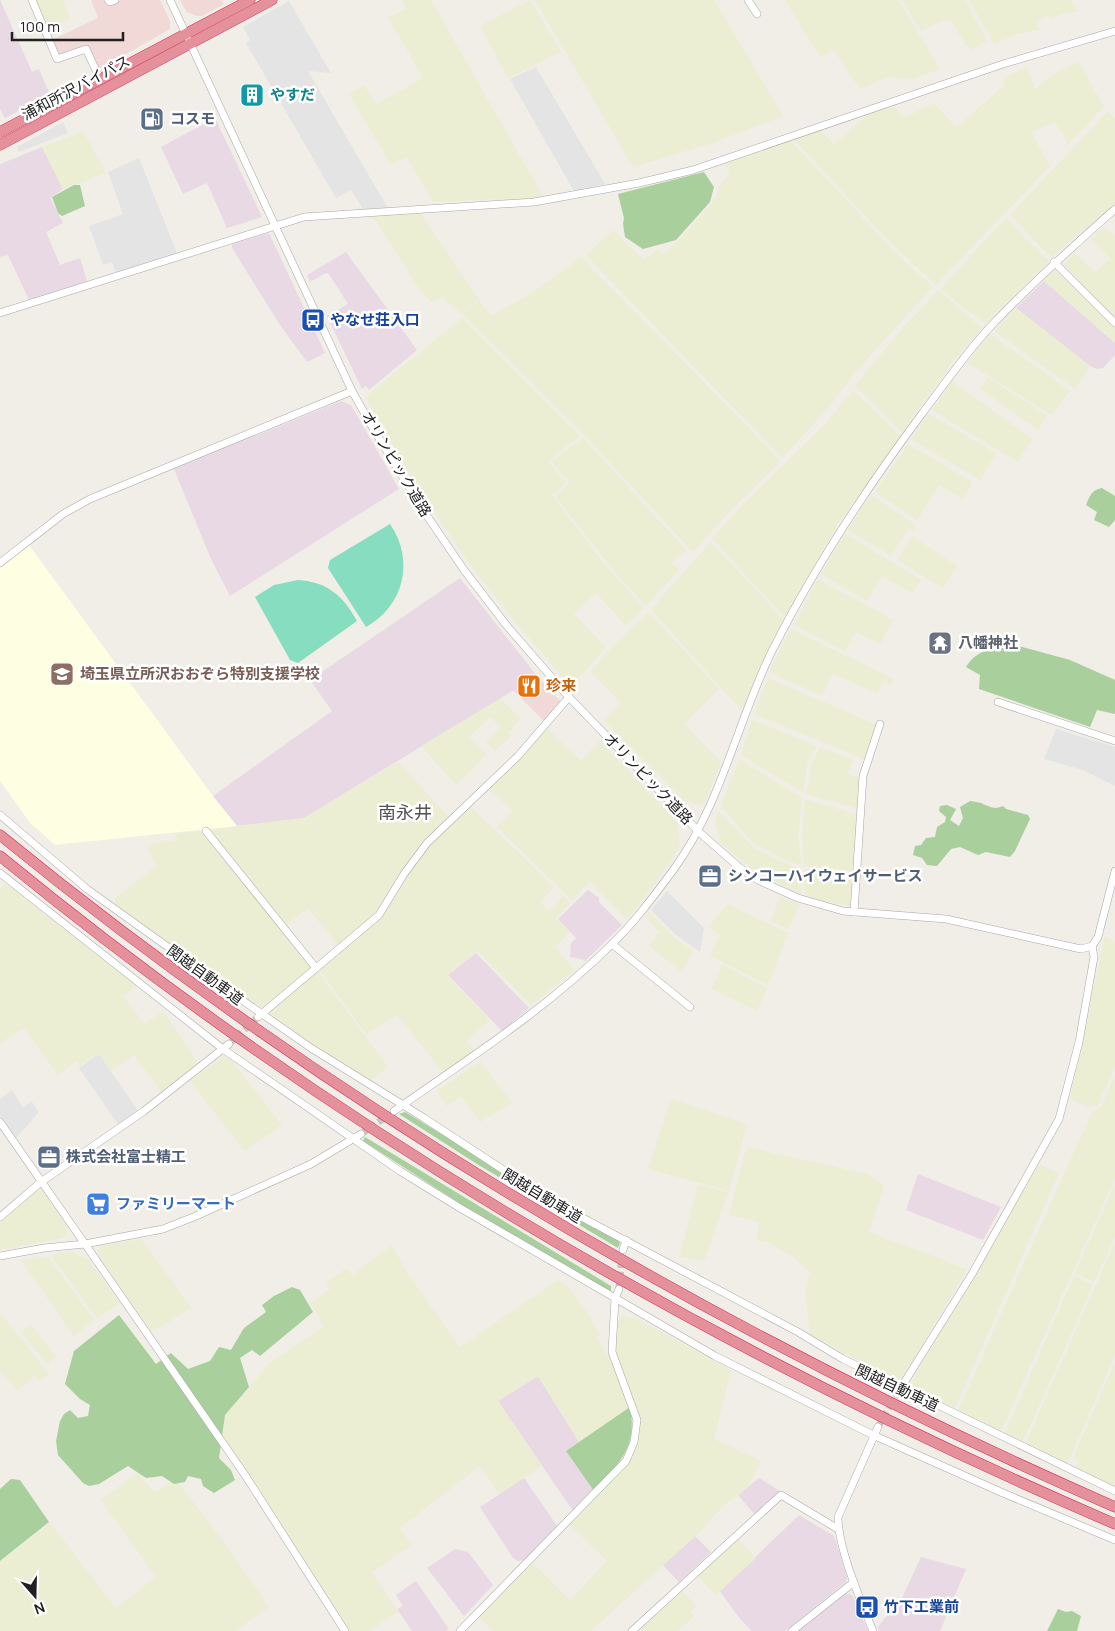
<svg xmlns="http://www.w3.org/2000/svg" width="1115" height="1631" font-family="Manrope,'Noto Sans JP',sans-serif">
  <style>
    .commercial { fill: #f0d9d7 }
    .industrial { fill: #e9d9e5 }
    .education { fill: #fdfee2 }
    .farmland { fill: #ebeed3 }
    .forest { fill: #a9cf9d }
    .pitch { fill: #87ddc0 }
    .parking { fill: #e4e4e4 }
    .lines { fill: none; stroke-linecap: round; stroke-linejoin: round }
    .minor-tunnel { stroke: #c6c5bf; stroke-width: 7; stroke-dasharray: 7 3.5; stroke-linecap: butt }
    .minor-casing { stroke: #a7a7a7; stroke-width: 8 }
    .highway-casing { stroke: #d72b5e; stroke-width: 11 }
    .minor { stroke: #fff; stroke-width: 7 }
    .highway { stroke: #e5919c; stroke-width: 10 }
    .labels { text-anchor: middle; stroke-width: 5; stroke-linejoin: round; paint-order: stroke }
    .street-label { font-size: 15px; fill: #202020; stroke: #fff }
    .culture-label { font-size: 15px; font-weight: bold; fill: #0d838f; stroke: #fff; text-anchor: start }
    .service-label { font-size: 15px; font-weight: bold; fill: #4e5e75; stroke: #fff; text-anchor: start }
    .transit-label { font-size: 15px; font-weight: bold; fill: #164399; stroke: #fff; text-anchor: start }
    .worship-label { font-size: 15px; font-weight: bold; fill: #5b616d; stroke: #fff; text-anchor: start }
    .education-label { font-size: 15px; font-weight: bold; fill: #785e54; stroke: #fff; text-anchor: start }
    .food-label { font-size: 15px; font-weight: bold; fill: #c56008; stroke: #fff; text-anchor: start }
    .shop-label { font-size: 15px; font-weight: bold; fill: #366cbe; stroke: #fff; text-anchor: start }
    .quarter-label { font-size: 18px; fill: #535353; stroke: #fff }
  </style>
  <rect width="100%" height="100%" fill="#f0eee7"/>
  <g class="commercial">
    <polygon points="91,0 106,0 108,6 120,0 160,0 170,21 170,29 101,68 97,66 88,46 61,55 58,54 52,40 98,18"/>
    <polygon points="180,0 221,0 224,4 202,16 197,16 187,12"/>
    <polygon points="537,676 561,702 545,722 513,690"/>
  </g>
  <g class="industrial">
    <polygon points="0,0 32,72 39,69 50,95 5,118 0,109"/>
    <polygon points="215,118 262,217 227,228 207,183 183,194 161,147"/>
    <polygon points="42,147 63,189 50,198 63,223 46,232 60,265 80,258 87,281 86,284 30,302 8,255 0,257 0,164"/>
    <polygon points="269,233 325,353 307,362 280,325 232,248 232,244"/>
    <polygon points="346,252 417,350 369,390 366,386 362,389 327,316 348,304 329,274 326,273 310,282 307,275"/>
    <polygon points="1044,281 1115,343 1115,355 1103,368 1097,369 1090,366 1016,308"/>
    <polygon points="341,401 351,405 399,489 230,596 211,559 174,469"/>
    <polygon points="460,578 537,676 304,818 237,826 213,796 332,711 310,680"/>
    <polygon points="588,890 599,898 599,902 622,925 585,961 582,959 570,957 571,943 576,938 558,919"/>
    <polygon points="476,953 529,1008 502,1031 448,975"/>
    <polygon points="918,1174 1001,1207 983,1240 906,1210"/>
    <polygon points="538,1376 579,1442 566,1451 594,1491 573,1511 498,1401"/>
    <polygon points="524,1478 558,1527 525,1560 518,1561 513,1558 480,1507"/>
    <polygon points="759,1478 780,1491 754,1514 738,1495"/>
    <polygon points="799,1515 834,1536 847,1577 846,1582 785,1631 752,1631 740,1619 720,1591"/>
    <polygon points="695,1536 711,1552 679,1582 663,1565"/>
    <polygon points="455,1549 468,1552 493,1585 464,1616 427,1568"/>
    <polygon points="921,1557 966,1569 940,1631 879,1631 878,1627 903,1596"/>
    <polygon points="416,1581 449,1629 445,1631 412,1631 397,1609 403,1606 396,1595"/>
    <polygon points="845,1593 852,1595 868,1631 797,1631"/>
  </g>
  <polygon class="education" points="29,545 213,796 237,826 55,845 30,823 0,781 0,568"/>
  <g class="farmland">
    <polygon points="36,0 63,0 70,19 48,29"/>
    <polygon points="402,0 431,0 544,198 497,202 495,199 433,202 407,157 391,165 349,94 364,85 376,104 423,78 388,17 406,9"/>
    <polygon points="530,0 561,52 508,78 480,26"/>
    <polygon points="535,0 714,0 783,116 713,143 633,167"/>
    <polygon points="785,0 898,0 940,69 913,79 889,77 860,89 834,50 820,57"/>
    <polygon points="902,0 965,0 987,41 971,50 969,46 966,46 952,22 945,20 921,31"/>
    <polygon points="969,0 1071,0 1078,12 1065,13 1052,19 1047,16 1040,19 1036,22 1039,30 1018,34 994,44"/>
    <polygon points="1079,62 1104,107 1068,144 1055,122 1031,132 1050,166 936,285 886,238 792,137 820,130 834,144 870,113 894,107 906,117 934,103 956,127 1005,85 1004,78 1027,67 1035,89 1055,73"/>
    <polygon points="1108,111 1115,119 1115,204 1051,257 1010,215"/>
    <polygon points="83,131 106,173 63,189 42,147"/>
    <polygon points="789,139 893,250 933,287 873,352 812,426 782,458 586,255 613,230 644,260 658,249 662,254 678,241 712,203 719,191 718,187 730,173 723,163 758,149 760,152"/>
    <polygon points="420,213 479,300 461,313 443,298 431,302 420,290 373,216"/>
    <polygon points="1006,218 1049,261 985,324 940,289"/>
    <polygon points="1103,228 1115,235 1115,319 1064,264 1075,253 1095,272 1110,259 1091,239"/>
    <polygon points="581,257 781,461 730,511 693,552 583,434 462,314 479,301 492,316 533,292"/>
    <polygon points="1055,270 1115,327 1115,343 1044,281"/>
    <polygon points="938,290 982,328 954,360 902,432 855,386 894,338"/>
    <polygon points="1016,308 1090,366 1075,389 994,331"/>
    <polygon points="462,318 580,436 548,461 566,483 552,495 604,564 644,608 629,624 625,625 596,593 574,614 606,647 571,687 517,624 465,558 412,478 366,398 373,390"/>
    <polygon points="990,334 1070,391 1052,415 967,363"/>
    <polygon points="988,378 1047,415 1038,430 980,389"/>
    <polygon points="952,381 1032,439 1018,462 932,410"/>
    <polygon points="853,390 901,437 836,527 787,615 784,616 712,539 737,511 826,423"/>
    <polygon points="929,414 996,453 980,480 911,439"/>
    <polygon points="583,438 686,550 672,563 679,570 646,606 614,571 555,496 569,483 552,461"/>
    <polygon points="908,444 973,482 963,499 939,485 917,520 878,494 875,491"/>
    <polygon points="871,495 916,525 913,531 908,529 891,556 848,530"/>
    <polygon points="845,534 921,580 912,593 882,576 867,601 821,574"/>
    <polygon points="912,536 957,566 943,588 897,560"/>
    <polygon points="711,542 784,620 763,661 743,710 728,696 651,609"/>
    <polygon points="818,579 893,620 880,644 855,632 845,651 794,625"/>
    <polygon points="649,612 719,689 684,724 721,762 707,798 701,805 684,801 604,721 621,703 591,672 610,649"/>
    <polygon points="791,629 894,679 891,685 883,682 877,693 832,674 822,696 769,672"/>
    <polygon points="768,678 877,725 864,759 754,714"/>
    <polygon points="500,699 521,718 508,733 511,736 495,751 486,742 501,727 490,717 469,737 486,755 456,785 421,746"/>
    <polygon points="752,720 817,746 808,761 803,792 741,755"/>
    <polygon points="547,728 581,761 600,741 677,822 680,846 658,879 627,920 589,882 572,900 497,827 512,811 489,788"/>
    <polygon points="820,747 853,760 847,774 860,778 858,809 806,794 812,763"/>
    <polygon points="739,759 802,798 798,834 801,865 788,861 752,842 721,806"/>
    <polygon points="398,762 449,817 422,841 375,913 338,945 308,908 285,926 209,830 304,818"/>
    <polygon points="805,799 858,815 854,871 804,866 802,835"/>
    <polygon points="470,806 554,887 540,902 548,911 563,896 570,903 556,919 570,932 555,947 575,970 531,1005 477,951 447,976 490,1020 466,1042 475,1051 443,1072 397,1015 366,1034 319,969 378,921 423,851"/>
    <polygon points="718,810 754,848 791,866 800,868 801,894 759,874 718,841 720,839 715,824"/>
    <polygon points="201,831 312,967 263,1008 188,958 115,904 115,898 157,865 148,850 151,844 178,840 175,834"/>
    <polygon points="804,869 853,874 851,906 818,900 805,895"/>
    <polygon points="6,884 137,986 123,996 144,1024 163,1011 198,1063 162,1093 134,1055 111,1071 99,1053 80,1066 76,1061 58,1075 24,1028 0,1043 0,888"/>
    <polygon points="780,897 799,904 789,929 771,921"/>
    <polygon points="728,904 788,933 768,985 710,956 720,935 709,928 711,923"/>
    <polygon points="649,912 675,938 693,951 682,972 649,946 659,932 645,917"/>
    <polygon points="1105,936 1115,942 1115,1066 1098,1105 1090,1107 1070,1099"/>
    <polygon points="722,965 767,988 757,1011 711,989"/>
    <polygon points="317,971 388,1067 370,1081 314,1045 269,1013"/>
    <polygon points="224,1056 231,1060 282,1125 244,1151 190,1081"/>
    <polygon points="480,1061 512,1103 480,1122 461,1096 447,1106 437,1091"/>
    <polygon points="1115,1075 1115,1178 1001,1431 958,1411 1076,1147 1093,1111 1101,1107"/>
    <polygon points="671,1099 747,1124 729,1191 648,1169"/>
    <polygon points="746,1147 868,1174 884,1186 869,1232 967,1269 902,1379 897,1380 810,1335 805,1292 810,1272 793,1257 767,1242 756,1240 760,1222 729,1215"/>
    <polygon points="1039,1164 1059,1173 955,1408 912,1388 910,1383"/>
    <polygon points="1115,1184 1115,1236 1094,1282 1075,1273"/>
    <polygon points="698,1185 728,1192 704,1261 679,1257"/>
    <polygon points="38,1188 42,1190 67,1226 67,1234 62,1238 0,1250 0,1221"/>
    <polygon points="141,1239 191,1308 154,1331 150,1331 97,1252 100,1246"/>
    <polygon points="1115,1242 1115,1355 1067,1464 1026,1443"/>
    <polygon points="392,1245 408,1274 460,1347 558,1280 567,1285 590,1317 600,1335 596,1338 608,1357 611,1355 630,1407 579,1442 538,1376 498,1401 542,1466 499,1494 480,1466 400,1528 412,1545 372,1572 398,1612 369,1631 349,1631 222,1437 225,1415 269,1364 324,1326 310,1303 330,1289 326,1282 347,1268 352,1275"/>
    <polygon points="71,1252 88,1259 120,1303 97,1318 53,1258 53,1254"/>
    <polygon points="48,1257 94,1320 74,1336 21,1260"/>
    <polygon points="1074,1276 1093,1285 1023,1442 1005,1433"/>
    <polygon points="0,1313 49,1374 39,1381 35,1376 17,1391 0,1370"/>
    <polygon points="621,1316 636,1318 731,1370 714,1439 761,1461 748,1487 723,1506 702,1530 591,1631 493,1631 478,1616 533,1563 570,1600 607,1561 570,1525 633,1456 639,1422 636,1407 615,1351 616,1326"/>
    <polygon points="31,1325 56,1356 47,1364 21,1332"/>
    <polygon points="1115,1362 1115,1487 1076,1468 1079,1461 1073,1458"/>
    <polygon points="137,1473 155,1493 175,1479 221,1538 269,1607 235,1631 0,1631 0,1562 50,1523 116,1608 156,1577 101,1500"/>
    <polygon points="738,1539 756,1558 716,1595 697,1576"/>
    <polygon points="681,1590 696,1606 691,1612 694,1616 678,1631 642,1631 639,1628"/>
  </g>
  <g class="forest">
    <polygon points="704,172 714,187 710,202 676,240 643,249 625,237 623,224 624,218 618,194"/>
    <polygon points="74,185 80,185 85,206 62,216 58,213 52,197"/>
    <path d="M1102 488 1115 496V520L1109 527 1094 520 1097 512 1086 505C1090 496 1091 490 1102 488Z"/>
    <path d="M1001 641 1070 660 1115 680V714L1097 710 1090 727 979 689 980 675 966 667C976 651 987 652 1001 641Z"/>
    <path d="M970 801C974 802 980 802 983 804 992 807 993 810 1003 806L1006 809 1028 815 1030 819 1015 851 1010 857 986 852 978 855 960 847 951 849 937 866 927 865 922 858 913 855 915 846 921 845 926 838 935 837 937 827 945 822 946 817 939 811 940 806 947 805 956 809 950 820 959 826 963 818 960 807Z"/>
    <polygon points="405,1112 618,1240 620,1243 618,1248 477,1164 399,1114"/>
    <polygon points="365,1137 611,1286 611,1294 464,1206 363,1141"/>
    <polygon points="292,1287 300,1290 313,1312 260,1356 252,1350 240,1358 249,1387 225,1415 219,1458 231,1470 235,1480 214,1493 203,1486 201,1479 188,1476 185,1482 174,1484 162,1476 146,1478 128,1466 99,1484 89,1486 83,1483 58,1455 56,1441 60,1421 64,1414 70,1410 78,1418 88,1416 90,1405 80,1399 65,1384 74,1351 119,1315 156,1364 171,1353 188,1369 210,1361 219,1347 231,1350 244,1328 266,1312 262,1305 274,1296"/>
    <path d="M630 1407C638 1447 619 1464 594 1491L566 1451Z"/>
    <polygon points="11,1479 20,1480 49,1522 0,1561 0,1489"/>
    <polygon points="1058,1609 1066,1612 1072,1611 1081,1616 1077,1631 1047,1631"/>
  </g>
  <g class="pitch">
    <path d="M390 524C415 560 404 606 366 627L328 568 330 560Z"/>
    <path d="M298 580C328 582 343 596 357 621L298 663 290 660 255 597 274 585Z"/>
  </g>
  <g class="parking">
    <polygon points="289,1 331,73 308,71 389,210 364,211 351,190 336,198 246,43 250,40 243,27"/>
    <polygon points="536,67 605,184 574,191 567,179 510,79"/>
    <polygon points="63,122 68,133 19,152 17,147"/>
    <polygon points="139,158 178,256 116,274 112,262 103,265 89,226 123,214 108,172"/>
    <polygon points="1056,729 1115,747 1115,786 1083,770 1044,759"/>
    <polygon points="667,891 704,928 700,952 676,935 651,910"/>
    <polygon points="99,1054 138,1111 118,1124 79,1068"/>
    <polygon points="12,1090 23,1108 31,1101 39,1112 16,1138 6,1124 9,1120 6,1123 0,1115 0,1099"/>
  </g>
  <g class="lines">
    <g class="minor-tunnel">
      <polyline points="229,1044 258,1017"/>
      <polyline points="361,1134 390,1114"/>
      <polyline points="619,1289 622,1255"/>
      <polyline points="878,1427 894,1399"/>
    </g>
    <g class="minor-casing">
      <g id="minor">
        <polyline points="32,0 57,59 86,49 100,79"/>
        <polyline points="108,0 110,2 115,0"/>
        <polyline points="170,0 352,391 374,430 421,507 464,570 507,626 566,694 699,832 740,868 758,880 798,898 843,911 946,919 1081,949 1092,946 1098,937 1115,871"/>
        <polyline points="748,0 757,14"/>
        <polyline points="1054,262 1115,323"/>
        <polyline points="0,313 304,217 534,202 639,183 693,170 1003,64 1115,31"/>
        <polyline points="0,563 63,514 90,499 352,391"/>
        <polyline points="998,702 1115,741"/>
        <polyline points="0,815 87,889 232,993 311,1048 424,1118 551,1201 798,1332 843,1359 1115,1491"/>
        <polyline points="206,831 316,968"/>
        <polyline points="0,873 223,1049 400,1171 460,1208 715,1356 873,1435 1003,1493 1115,1540"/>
        <polyline points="854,912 863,776 880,724"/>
        <polyline points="612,944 690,1007"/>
        <polyline points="258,1017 379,915 404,874 427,843 518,756 569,697"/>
        <path d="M394 1111C468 1059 545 1010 610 946 634 923 654 896 674 869 722 803 737 721 773 649 815 566 866 489 921 415 944 385 965 354 990 327 1030 285 1072 247 1115 209"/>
        <polyline points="0,1122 85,1244 163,1229 196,1216 311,1164 361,1134"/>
        <polyline points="0,1217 41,1182 144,1111 229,1044"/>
        <polyline points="623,1250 626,1240"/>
        <polyline points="0,1256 44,1248 85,1244 245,1475 345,1631"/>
        <polyline points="897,1394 972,1274 1059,1119 1079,1042 1094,957 1092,946"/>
        <polyline points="460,1631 626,1461 634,1442 637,1420 612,1352 615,1299 619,1289"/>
        <polyline points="632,1631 781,1495 838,1529"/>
        <polyline points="792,1631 854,1582"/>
        <path d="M873 1631C861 1601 838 1549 838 1517L878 1427"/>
      </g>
    </g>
    <g class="highway-casing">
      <g id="highway">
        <polyline points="0,132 250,0"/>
        <polyline points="0,145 272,0"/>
        <path d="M0 835C338 1111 716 1332 1115 1507"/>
        <path d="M0 856C336 1132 716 1352 1115 1524"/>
      </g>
    </g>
    <use href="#minor" class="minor"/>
    <use href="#highway" class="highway"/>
  </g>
  <defs>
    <g id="building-square" transform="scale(1.25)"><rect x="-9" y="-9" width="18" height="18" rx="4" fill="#0f9aa8" stroke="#fff"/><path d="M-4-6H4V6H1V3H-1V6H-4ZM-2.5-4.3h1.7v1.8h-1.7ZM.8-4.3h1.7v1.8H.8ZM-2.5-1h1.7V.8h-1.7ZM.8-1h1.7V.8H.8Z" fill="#fff"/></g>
    <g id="fuel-square" transform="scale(1.25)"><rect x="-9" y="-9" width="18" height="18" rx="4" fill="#5c6f8a" stroke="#fff"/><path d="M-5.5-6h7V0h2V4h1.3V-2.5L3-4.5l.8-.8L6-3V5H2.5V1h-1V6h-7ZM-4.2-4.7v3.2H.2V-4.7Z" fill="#fff"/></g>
    <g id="bus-square" transform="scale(1.25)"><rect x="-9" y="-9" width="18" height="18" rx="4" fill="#1a4fb4" stroke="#fff"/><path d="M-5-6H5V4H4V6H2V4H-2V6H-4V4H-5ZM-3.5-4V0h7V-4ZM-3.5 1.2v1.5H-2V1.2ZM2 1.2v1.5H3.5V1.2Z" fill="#fff"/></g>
    <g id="temple-square" transform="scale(1.25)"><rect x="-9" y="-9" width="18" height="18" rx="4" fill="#6b7280" stroke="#fff"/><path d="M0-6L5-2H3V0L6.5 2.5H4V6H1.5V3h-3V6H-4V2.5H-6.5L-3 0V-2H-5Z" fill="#fff"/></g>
    <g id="school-square" transform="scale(1.25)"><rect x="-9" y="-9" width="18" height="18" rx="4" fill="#8d6e63" stroke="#fff"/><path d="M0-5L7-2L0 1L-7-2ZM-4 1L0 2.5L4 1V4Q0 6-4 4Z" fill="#fff"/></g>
    <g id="restaurant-square" transform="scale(1.25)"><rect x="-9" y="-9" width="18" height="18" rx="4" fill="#e8710a" stroke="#fff"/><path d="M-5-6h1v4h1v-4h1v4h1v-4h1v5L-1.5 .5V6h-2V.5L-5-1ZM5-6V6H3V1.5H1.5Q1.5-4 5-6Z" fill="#fff"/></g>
    <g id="office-square" transform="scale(1.25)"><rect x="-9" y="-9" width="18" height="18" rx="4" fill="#5c6f8a" stroke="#fff"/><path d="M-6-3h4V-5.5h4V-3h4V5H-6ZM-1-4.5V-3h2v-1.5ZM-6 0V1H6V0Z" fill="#fff"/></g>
    <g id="supermarket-square" transform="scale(1.25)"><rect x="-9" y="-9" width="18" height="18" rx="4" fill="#3f7fe0" stroke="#fff"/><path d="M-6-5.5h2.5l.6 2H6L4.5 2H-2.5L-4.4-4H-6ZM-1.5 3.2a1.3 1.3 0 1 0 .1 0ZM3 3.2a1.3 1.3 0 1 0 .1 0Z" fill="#fff"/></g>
  </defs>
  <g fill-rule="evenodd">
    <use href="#building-square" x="252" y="95"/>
    <use href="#fuel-square" x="152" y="119"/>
    <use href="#bus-square" x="313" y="320"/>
    <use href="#temple-square" x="940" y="643"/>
    <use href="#school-square" x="62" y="674"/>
    <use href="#restaurant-square" x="529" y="686"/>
    <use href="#office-square" x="710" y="876"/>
    <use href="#office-square" x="49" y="1157"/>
    <use href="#supermarket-square" x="98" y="1204"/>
    <use href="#bus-square" x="867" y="1607"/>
  </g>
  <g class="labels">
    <g class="street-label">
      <text transform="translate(76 88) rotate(-28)" y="5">浦和所沢バイパス</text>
      <text transform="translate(396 464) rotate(59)" y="5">オリンピック道路</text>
      <text transform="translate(648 779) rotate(46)" y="5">オリンピック道路</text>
      <text transform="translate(205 975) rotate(36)" y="5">関越自動車道</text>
      <text transform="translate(542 1196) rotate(31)" y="5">関越自動車道</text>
      <text transform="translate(897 1388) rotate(25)" y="5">関越自動車道</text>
    </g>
    <g class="culture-label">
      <text x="270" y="100">やすだ</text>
    </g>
    <g class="service-label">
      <text x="170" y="124">コスモ</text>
      <text x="728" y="881">シンコーハイウェイサービス</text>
      <text x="66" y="1162">株式会社富士精工</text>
    </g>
    <g class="transit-label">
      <text x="330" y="325">やなせ荘入口</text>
      <text x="884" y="1612">竹下工業前</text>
    </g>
    <g class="worship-label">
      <text x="958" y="648">八幡神社</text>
    </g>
    <g class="education-label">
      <text x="80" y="679">埼玉県立所沢おおぞら特別支援学校</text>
    </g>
    <g class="food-label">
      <text x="546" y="691">珍来</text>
    </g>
    <g class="shop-label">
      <text x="116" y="1209">ファミリーマート</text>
    </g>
    <g class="quarter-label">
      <text x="405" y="819">南永井</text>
    </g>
  </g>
  <g transform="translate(35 1596) rotate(160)" stroke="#ffffff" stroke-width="4" paint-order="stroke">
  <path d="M0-4L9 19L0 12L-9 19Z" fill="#202020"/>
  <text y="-8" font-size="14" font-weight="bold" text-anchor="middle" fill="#202020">N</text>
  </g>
  <path d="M12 32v8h111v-8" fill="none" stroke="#202020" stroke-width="2.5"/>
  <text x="20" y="32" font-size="15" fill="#202020" stroke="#ffffff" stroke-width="4" paint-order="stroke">100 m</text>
</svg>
